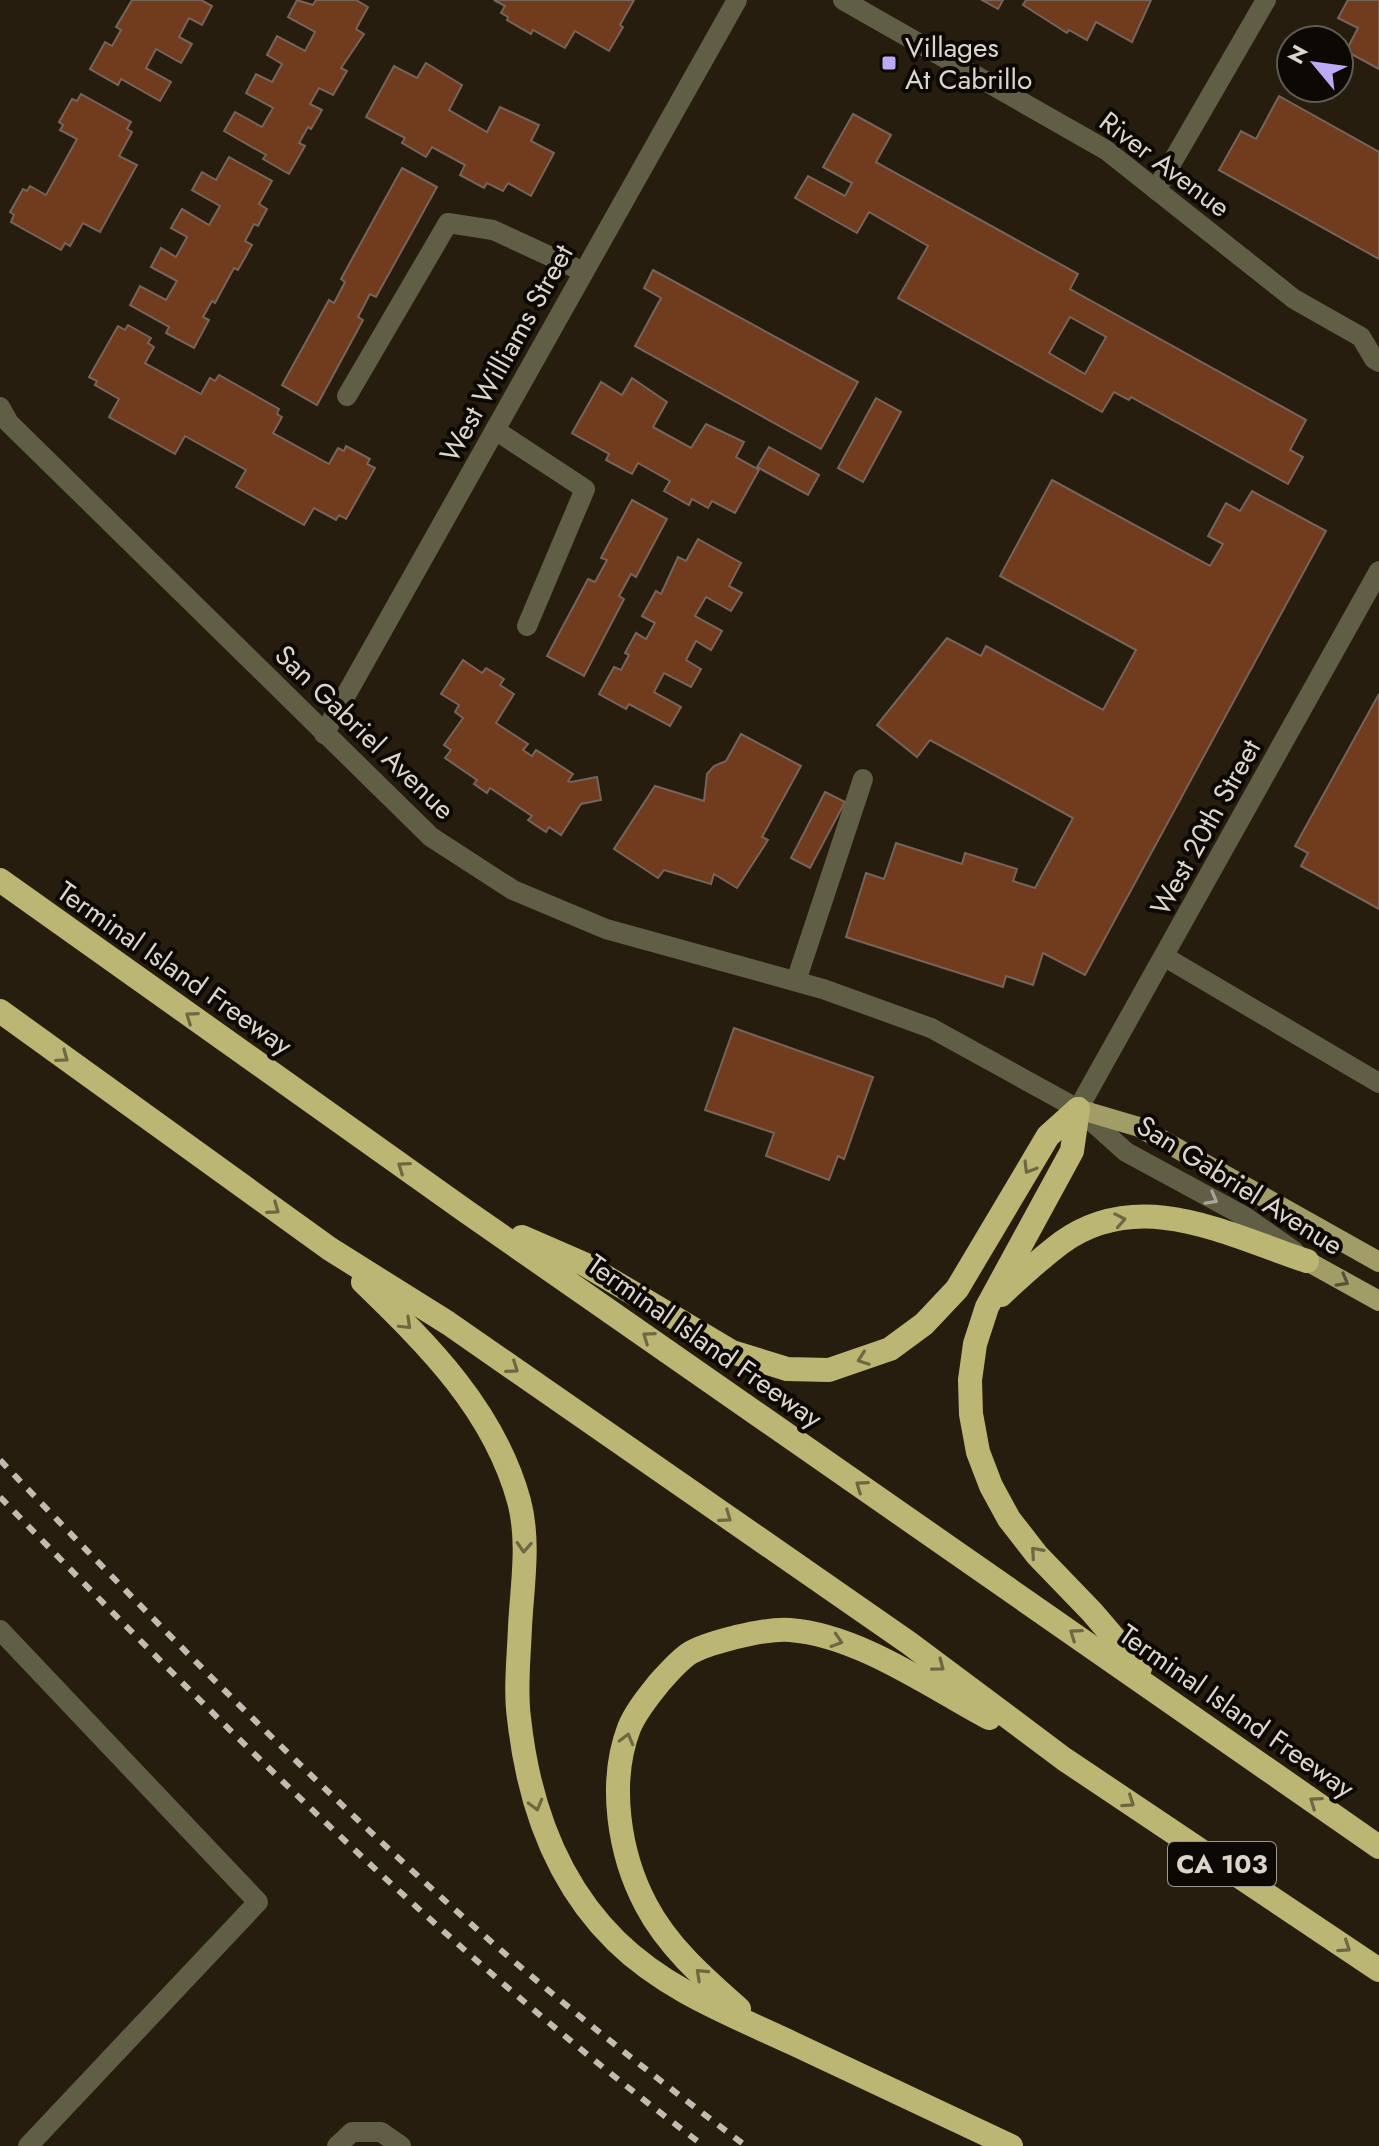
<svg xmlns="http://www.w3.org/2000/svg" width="1379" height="2146" font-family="Jost,sans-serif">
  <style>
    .building { fill: #713b1e; stroke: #76645b; stroke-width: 2; fill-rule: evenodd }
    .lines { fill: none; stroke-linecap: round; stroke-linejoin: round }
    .minor { stroke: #605e44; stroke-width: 20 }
    .major { stroke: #a29d67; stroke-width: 20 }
    .highway { stroke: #bcb674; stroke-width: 24 }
    .rail { stroke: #c2bbb2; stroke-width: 6; stroke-dasharray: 10 10; stroke-linecap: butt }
    .oneway { stroke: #6d6842 }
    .oneway2 { stroke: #aaa596 }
    .oneway3 { stroke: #575236 }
    .poi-dot { fill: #bbaaf6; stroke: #0c0804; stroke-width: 3 }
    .labels { text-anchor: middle; stroke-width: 8; stroke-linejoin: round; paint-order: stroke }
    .shield { fill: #0c0804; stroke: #9d9890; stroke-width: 2 }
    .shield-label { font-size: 26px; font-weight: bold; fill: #dbd5cc }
    .poi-label { font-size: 28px; fill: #dbd5cc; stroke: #0c0804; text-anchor: start }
    .street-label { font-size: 28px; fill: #dbd5cc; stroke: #0c0804 }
  </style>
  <rect width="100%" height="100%" fill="#271d0f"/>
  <g class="building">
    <polygon points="132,0 201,0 212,6 202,25 189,18 179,37 192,44 181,63 156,49 146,68 171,82 160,101 121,79 118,85 90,69 105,42 112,46 121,30 116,27"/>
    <polygon points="297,0 313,5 316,0 356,0 368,7 356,29 364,34 341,68 347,71 333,95 319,88 310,104 322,110 311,129 308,127 299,143 305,146 289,174 263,159 266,155 224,131 235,112 262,127 273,108 246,93 256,74 272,82 282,64 267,55 277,36 305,51 315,32 288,17"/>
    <polygon points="494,0 634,0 620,25 623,27 609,51 575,31 565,48 533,30 531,34 507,20 508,17 501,13 505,6"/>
    <polygon points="982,0 1003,0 998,9"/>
    <polygon points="1026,0 1151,0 1132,42 1096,22 1087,40 1069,30 1067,33 1023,5"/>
    <polygon points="1348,0 1379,0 1379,69 1346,51 1358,28 1338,18"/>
    <polygon points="426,63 462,85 449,110 487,132 500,107 539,125 531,141 554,153 531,196 508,183 503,191 487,183 484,188 460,175 465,165 432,147 426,157 402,143 405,138 366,117 394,66 417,78"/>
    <polygon points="81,94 131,122 127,129 132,132 119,156 137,165 100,232 83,223 70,246 65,243 61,250 11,222 14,215 10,212 23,189 27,191 30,186 46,195 77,139 60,130 63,125 59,122 72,99 77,101"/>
    <polygon points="1279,96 1379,152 1379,259 1219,170 1241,131 1256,139"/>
    <path d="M853 114 891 135 876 162 1078 274 1070 289 1306 420 1290 450 1303 457 1288 484 1131 397 1129 400 1114 392 1102 412 898 298 928 246 869 212 857 233 795 198 808 176 845 196 852 183 823 167ZM1070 317 1106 337 1085 374 1049 353Z"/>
    <polygon points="229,157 272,181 259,204 267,209 258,226 254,224 245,241 252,245 238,270 234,268 215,303 212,301 203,317 209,320 194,348 166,333 169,327 130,305 140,286 166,300 177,281 151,267 161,248 176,257 187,237 171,228 182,209 209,225 220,206 192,190 202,172 216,180"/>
    <polygon points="402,168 437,187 376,297 370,294 358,317 363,320 317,405 282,385 329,300 334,303 345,282 341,279"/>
    <polygon points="653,270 858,382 821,449 635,346 661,298 644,288"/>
    <polygon points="128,325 151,338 148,343 154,347 145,363 201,394 210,378 215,381 219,375 279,409 277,414 282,417 273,433 329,464 338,448 344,451 346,446 370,459 367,464 375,468 346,519 339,515 336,520 314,508 304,525 236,487 246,470 185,436 175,454 109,417 119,399 95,385 97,381 89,377 118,326 125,330"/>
    <polygon points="632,378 667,402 653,427 691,448 706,424 744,442 736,457 759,470 735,513 712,501 708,508 692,499 689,505 664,491 670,481 638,463 632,474 606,460 609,454 572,433 601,382 622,395"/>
    <polygon points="876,398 901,412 863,482 838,468"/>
    <polygon points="769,447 819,475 808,495 757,467"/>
    <polygon points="1052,480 1210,566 1223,544 1208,536 1226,503 1240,511 1252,491 1326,531 1085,975 1043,953 1033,985 1006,976 1003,987 846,937 866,873 884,879 896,843 962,864 965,853 1017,869 1013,881 1035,888 1073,818 930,740 917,757 877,725 947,638 981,656 986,646 1103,710 1136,650 1000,576"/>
    <polygon points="632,500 667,519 636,577 631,574 619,596 624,599 584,676 547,656 588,579 595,582 607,560 601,558"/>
    <polygon points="698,539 741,563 729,586 742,593 731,611 706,597 695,616 722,631 711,650 696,641 686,660 701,669 691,687 664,673 654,692 681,707 670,726 629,704 626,709 599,694 614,667 621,670 629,655 625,653 636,633 646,639 655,623 642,616 656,591 661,594 678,557 686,561"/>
    <polygon points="463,660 482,673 486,668 504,679 500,685 514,694 496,723 528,744 523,750 532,756 536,750 573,774 568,781 571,782 597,777 601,800 581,804 561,835 549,827 546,832 528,820 532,816 490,788 487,793 474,784 477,780 445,758 451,750 444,745 463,718 455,712 459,705 441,694"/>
    <polygon points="1379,694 1379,909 1301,866 1308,853 1295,846"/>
    <polygon points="741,734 801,766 762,837 768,840 737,888 714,874 711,884 664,870 658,878 614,849 655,786 704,801 707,774 714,766 726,761"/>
    <polygon points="825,792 845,802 810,868 791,858"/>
    <polygon points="734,1028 873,1077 844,1159 838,1156 829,1180 766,1156 774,1133 705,1110"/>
  </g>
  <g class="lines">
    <g class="minor">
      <polyline points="843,0 1106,150 1294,299 1361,337 1374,359 1379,362"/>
      <polyline points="1156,190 1266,0"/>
      <polyline points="347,396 448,223 493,230 584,272"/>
      <polyline points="0,407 9,423 431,837 513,890 606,929 823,989 931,1028 1078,1109 1126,1152 1244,1216 1294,1251"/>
      <polyline points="495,430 585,489 527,626"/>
      <polyline points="324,734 737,0"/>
      <polyline points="1165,957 1379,1083"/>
      <polyline points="796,981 863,779"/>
      <polyline points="1078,1109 1379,571"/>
      <polyline points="0,1630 258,1902 28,2146"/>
      <polyline points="337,2146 352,2132 381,2132 401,2146"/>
    </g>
    <g class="major">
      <polyline points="1078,1109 1139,1127 1379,1262"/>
      <polyline points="1307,1261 1379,1301"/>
    </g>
    <g class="highway">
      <polyline points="0,880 467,1212 1379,1847"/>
      <polyline points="0,1011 330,1249 448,1323 909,1643 1064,1759 1379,1970"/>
      <polyline points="1078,1109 1072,1151 987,1307 975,1344 970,1380 971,1414 978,1452 991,1486 1009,1519 1037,1555 1092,1612 1140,1668"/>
      <polyline points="522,1237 584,1264 732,1352 787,1369 829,1370 890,1349 924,1324 957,1289 1048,1136 1078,1109"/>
      <path d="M363 1282C429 1346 494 1410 519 1501 530 1542 522 1586 520 1627 519 1656 515 1689 519 1718 528 1801 555 1881 616 1941 666 1990 730 2014 792 2043 865 2077 938 2112 1011 2146"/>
      <path d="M1001 1295C1020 1277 1040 1259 1061 1243 1140 1186 1228 1235 1307 1261"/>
      <path d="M739 2009C704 1978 668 1947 646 1905 619 1854 608 1783 629 1728 636 1711 648 1697 659 1683 668 1673 679 1660 690 1653 703 1645 721 1641 736 1637 754 1633 772 1629 790 1630 858 1635 931 1687 989 1718"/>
    </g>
    <g class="rail">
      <path d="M0 1460C143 1610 288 1758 442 1898 539 1986 641 2067 746 2146"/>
      <path d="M0 1497C222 1726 448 1954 704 2146"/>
    </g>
  </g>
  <defs><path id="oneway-chevron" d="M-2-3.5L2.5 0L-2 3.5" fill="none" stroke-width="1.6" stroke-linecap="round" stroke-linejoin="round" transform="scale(2)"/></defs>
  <g class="oneway">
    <use href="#oneway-chevron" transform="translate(191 1017) rotate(-145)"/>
    <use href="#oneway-chevron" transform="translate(63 1057) rotate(36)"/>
    <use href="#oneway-chevron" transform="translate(403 1167) rotate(-145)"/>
    <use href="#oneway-chevron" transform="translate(1029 1168) rotate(121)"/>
    <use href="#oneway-chevron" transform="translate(274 1209) rotate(36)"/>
    <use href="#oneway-chevron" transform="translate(1120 1220) rotate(-11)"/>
    <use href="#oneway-chevron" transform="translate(406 1324) rotate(44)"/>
    <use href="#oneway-chevron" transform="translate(648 1337) rotate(-145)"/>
    <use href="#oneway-chevron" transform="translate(863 1359) rotate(160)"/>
    <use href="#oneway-chevron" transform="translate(513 1368) rotate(35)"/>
    <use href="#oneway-chevron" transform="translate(861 1486) rotate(-145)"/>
    <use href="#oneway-chevron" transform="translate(726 1517) rotate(35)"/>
    <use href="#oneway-chevron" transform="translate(524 1547) rotate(93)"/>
    <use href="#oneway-chevron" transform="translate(1036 1552) rotate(-131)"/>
    <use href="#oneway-chevron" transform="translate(1075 1634) rotate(-145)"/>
    <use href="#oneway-chevron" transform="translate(837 1641) rotate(18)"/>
    <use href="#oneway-chevron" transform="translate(939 1666) rotate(37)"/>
    <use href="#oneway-chevron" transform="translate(627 1739) rotate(-75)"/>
    <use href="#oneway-chevron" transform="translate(1129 1802) rotate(34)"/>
    <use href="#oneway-chevron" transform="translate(1315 1802) rotate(-145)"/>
    <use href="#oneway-chevron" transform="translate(536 1805) rotate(75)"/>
    <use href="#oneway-chevron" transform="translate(1345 1947) rotate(34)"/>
    <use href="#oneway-chevron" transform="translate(701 1974) rotate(-137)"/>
  </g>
  <use class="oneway2" href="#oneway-chevron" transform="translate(1212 1199) rotate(29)"/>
  <use class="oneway3" href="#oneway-chevron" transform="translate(1343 1281) rotate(29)"/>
  <rect class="poi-dot" x="881" y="55" width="16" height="16" rx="4"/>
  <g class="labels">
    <rect class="shield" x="1168" y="1842" width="108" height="44" rx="6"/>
    <g class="shield-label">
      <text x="1222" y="1873">CA 103</text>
    </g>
    <g class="poi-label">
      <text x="905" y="57">Villages<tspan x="905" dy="32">At Cabrillo</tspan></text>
    </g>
    <g class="street-label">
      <text transform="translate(1165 164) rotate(37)" y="10">River Avenue</text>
      <text transform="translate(506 353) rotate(-61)" y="10">West Williams Street</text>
      <text transform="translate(365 732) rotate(44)" y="10">San Gabriel Avenue</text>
      <text transform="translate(1205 827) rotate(-61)" y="10">West 20th Street</text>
      <text transform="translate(175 968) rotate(35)" y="10">Terminal Island Freeway</text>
      <text transform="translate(1240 1185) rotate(32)" y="10">San Gabriel Avenue</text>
      <text transform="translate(705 1341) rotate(35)" y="10">Terminal Island Freeway</text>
      <text transform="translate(1237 1711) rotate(35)" y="10">Terminal Island Freeway</text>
    </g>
  </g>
  <g transform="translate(1315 64) rotate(299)"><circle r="38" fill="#0c0804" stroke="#5f5a54" stroke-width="2"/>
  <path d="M0-6L14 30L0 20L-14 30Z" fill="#bbaaf6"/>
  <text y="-12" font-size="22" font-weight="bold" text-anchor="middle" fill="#dbd5cc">N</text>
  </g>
</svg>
